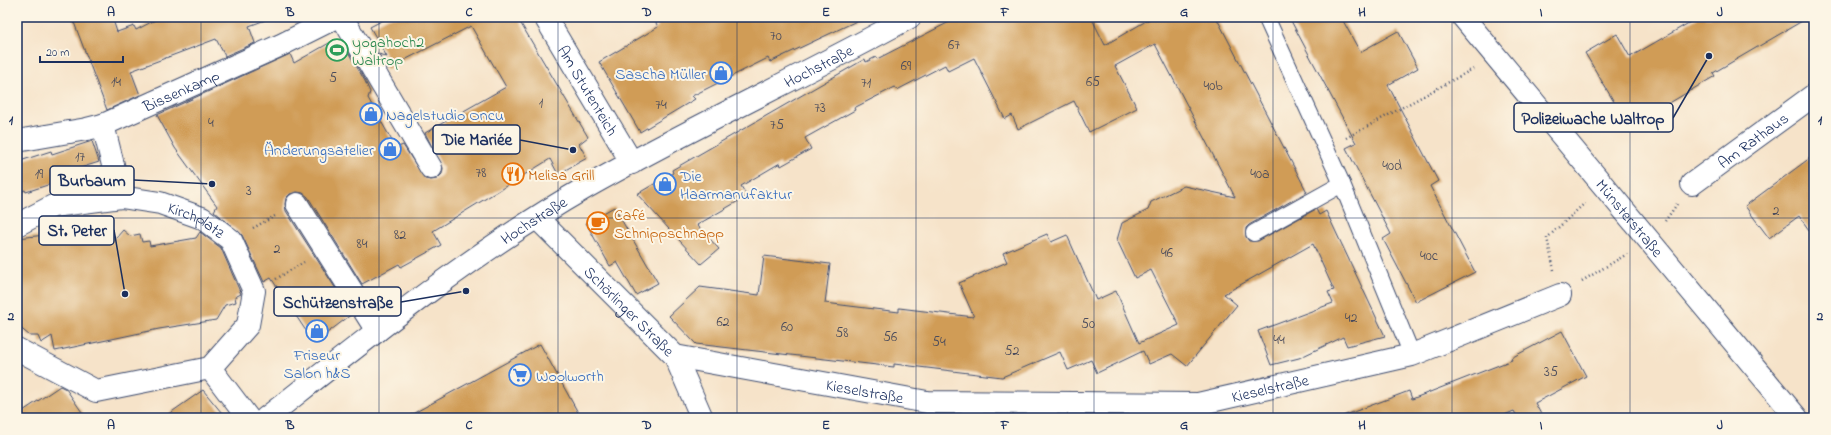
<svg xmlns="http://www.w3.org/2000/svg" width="1831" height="435" font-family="'Indie Flower',sans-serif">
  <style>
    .building { fill: #d09c57 }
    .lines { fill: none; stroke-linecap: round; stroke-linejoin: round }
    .service-casing { stroke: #3c4a6e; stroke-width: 18 }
    .pedestrian-casing { stroke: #3c4a6e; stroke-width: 24 }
    .minor-casing { stroke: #3c4a6e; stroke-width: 24 }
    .primary-casing { stroke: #3c4a6e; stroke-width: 24 }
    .path { stroke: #3c4a6e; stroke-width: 2.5; stroke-dasharray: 1 3; stroke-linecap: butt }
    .service { stroke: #fff; stroke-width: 16 }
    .pedestrian { stroke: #fff; stroke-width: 22 }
    .minor { stroke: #fff; stroke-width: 22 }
    .primary { stroke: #fff; stroke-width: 22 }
    .grid { fill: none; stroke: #1b2f5e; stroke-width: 1; stroke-opacity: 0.55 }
    .labels { text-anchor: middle; stroke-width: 4; stroke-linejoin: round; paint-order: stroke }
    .number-label { font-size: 14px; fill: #484a5c }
    .leisure-label { font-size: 16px; fill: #27864d; stroke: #fcf5e5; text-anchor: start }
    .street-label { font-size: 16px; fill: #1b2f5e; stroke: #fcf5e5 }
    .shop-label { font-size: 16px; fill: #366cbe; stroke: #fcf5e5; text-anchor: start }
    .food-label { font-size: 16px; fill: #c56008; stroke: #fcf5e5; text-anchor: start }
    .leader { fill: none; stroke: #1b2f5e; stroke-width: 1.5 }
    .callout-dot { fill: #1b2f5e; stroke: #fcf5e5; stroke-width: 1.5 }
    .callout { fill: #fcf5e5; stroke: #1b2f5e; stroke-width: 1.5 }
    .callout-label { font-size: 17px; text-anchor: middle; font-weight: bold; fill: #1b2f5e }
    .neatline { fill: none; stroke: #1b2f5e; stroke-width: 1.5 }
    .grid-label { font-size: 13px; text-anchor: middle; font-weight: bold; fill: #1b2f5e }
  </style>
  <rect width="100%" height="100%" fill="#fcf5e5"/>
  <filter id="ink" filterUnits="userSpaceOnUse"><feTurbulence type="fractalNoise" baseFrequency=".025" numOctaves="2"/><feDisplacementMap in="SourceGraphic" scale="8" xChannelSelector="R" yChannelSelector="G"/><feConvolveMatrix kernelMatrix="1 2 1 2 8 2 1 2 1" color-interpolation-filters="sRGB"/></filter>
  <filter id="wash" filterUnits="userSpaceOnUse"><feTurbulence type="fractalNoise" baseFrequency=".012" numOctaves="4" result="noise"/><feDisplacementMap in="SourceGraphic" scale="16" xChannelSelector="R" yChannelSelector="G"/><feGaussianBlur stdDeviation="0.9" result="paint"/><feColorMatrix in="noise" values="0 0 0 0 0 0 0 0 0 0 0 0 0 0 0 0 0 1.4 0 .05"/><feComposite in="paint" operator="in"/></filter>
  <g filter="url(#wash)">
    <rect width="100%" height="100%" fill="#f6e3c9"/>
    <g id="blocks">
      <g class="building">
        <polygon points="72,17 112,17 117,32 134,26 136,30 161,17 267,17 268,19 249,26 255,43 225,56 216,39 131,71 140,95 107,110"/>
        <polygon points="389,17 517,17 588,137 579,144 587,158 558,174 550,159 433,231 441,245 401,267 399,264 362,284 308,197 303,193 297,192 290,194 286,198 285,204 286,211 352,314 314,343 271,278 264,282 242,235 214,211 217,206 175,148 157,115 290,54 294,63 331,42 344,45 365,81 370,92 368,98 396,148 403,145 425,179 431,180 437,179 442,174 443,168 425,133 506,87 471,26 387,69 379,54 387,57 370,27"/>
        <polygon points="653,17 865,17 770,62 768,58 692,96 695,99 640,132 599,62 658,27"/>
        <polygon points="959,17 1091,17 1105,45 1153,17 1216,17 1307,192 1249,225 1246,228 1246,237 1249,241 1258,241 1316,209 1319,215 1326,211 1385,336 1347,346 1343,337 1299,358 1271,365 1258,331 1333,303 1328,292 1334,290 1313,244 1224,294 1237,305 1187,366 1172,354 1149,364 1143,351 1097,373 1091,360 1068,370 1060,352 1002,377 894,364 894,367 696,344 669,316 700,287 759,295 764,256 830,264 825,303 899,312 899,308 974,317 959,283 1007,262 1003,253 1047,234 1051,242 1067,235 1096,300 1116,291 1139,343 1179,325 1151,270 1135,278 1117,240 1122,223 1148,210 1151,202 1184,186 1235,197 1155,44 1115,66 1137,108 1089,132 1074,101 1018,129 1012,115 1005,119 974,58 948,71 945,65 897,90 895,87 854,108 855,110 805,138 811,149 781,166 780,163 741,186 747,196 697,225 719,249 701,264 637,194 673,173 672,170 865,59 866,62 876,57 877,59"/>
        <polygon points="1289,17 1341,17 1360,52 1398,31 1418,68 1388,85 1438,181 1430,186 1475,272 1416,302 1383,239 1391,234 1346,148 1356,143"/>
        <polygon points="1699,17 1809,17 1713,73 1715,76 1629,127 1585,53 1617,34 1630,57"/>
        <polygon points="92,141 99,162 58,175 60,181 26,192 25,190 17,193 17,162 51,151 52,154"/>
        <polygon points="1814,155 1814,237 1799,216 1769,238 1745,206"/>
        <polygon points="614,207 658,283 636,295 617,262 610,266 586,223"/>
        <polygon points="104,229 116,238 123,230 130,236 140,234 142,242 149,241 150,246 196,238 200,232 221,248 241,294 235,297 236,302 225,305 216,320 159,329 55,351 52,336 41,343 38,336 30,336 17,325 17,238 46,235 58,242 64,235 69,240 100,234"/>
        <polygon points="1562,331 1586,376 1535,403 1543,418 1518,418 1514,411 1497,418 1343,418 1343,416 1409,391 1412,399 1512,360 1511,358"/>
        <polygon points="540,344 581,418 405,418"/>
        <polygon points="60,386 66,389 86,418 17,418 17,415"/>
        <polygon points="203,390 226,418 163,418"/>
      </g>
    </g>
  </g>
  <g filter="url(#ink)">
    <use href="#blocks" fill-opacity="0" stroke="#3c4a6e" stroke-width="1"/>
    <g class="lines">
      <g class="service-casing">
        <g id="service">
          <polyline points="1266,17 1342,184 1412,355"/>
          <polyline points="1254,233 1342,184"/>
          <polyline points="1198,404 1204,418"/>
        </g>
      </g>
      <g class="pedestrian-casing">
        <g id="pedestrian">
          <polyline points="342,17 431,168"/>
          <polyline points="103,125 121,197"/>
          <polyline points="17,141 69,132"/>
          <polyline points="297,204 377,331"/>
          <path id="s1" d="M17 225 53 206 121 197 160 203 202 218 231 240 254 291 248 325 210 368 96 391 17 349"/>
          <polyline points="210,368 248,418"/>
        </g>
      </g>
      <g class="minor-casing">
        <g id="minor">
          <path id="s2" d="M545 17 632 163"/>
          <path id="s3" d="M69 132 87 129 103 125 281 45 337 17"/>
          <path id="s4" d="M1692 184 1814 95"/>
          <path id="s5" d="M537 218 675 356 702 418"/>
          <path id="s6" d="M675 356 927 402 1198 404 1412 355 1560 295"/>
          <path id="s7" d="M266 418C369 337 472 253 585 188 692 127 803 76 910 17"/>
        </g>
      </g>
      <g class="primary-casing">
        <g id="primary">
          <path id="s8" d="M1463 17 1797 418"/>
        </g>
      </g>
      <g class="path">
        <polyline points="1346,138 1473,69"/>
        <polyline points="1665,221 1677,204"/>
        <polyline points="253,228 275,216"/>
        <polyline points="1554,270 1547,238 1585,203"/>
        <polyline points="276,279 304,262"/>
        <polyline points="1582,281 1627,254"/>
      </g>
      <use href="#service" class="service"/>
      <use href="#pedestrian" class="pedestrian"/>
      <use href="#minor" class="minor"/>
      <use href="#primary" class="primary"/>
    </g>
  </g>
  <path class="grid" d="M201 17V418M379 17V418M558 17V418M737 17V418M916 17V418M1094 17V418M1273 17V418M1452 17V418M1630 17V418M17 218H1814"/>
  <defs>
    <g id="stadium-ring" transform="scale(1.15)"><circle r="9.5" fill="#fcf5e5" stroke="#2e9e5b" stroke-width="1.5"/><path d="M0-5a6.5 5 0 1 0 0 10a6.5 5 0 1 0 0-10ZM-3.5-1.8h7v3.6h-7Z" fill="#2e9e5b"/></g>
    <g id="shop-ring" transform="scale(1.15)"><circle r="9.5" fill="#fcf5e5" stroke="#3f7fe0" stroke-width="1.5"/><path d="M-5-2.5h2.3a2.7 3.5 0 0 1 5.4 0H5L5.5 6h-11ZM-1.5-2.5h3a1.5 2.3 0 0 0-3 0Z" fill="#3f7fe0"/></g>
    <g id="restaurant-ring" transform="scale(1.15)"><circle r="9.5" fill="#fcf5e5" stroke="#e8710a" stroke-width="1.5"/><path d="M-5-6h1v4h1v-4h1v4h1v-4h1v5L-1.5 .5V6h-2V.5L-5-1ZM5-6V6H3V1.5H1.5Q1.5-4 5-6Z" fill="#e8710a"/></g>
    <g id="cafe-ring" transform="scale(1.15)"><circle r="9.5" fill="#fcf5e5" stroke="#e8710a" stroke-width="1.5"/><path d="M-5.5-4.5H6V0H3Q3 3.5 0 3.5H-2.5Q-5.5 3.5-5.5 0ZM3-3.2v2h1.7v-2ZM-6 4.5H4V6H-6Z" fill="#e8710a"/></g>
    <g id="supermarket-ring" transform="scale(1.15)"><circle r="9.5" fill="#fcf5e5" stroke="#3f7fe0" stroke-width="1.5"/><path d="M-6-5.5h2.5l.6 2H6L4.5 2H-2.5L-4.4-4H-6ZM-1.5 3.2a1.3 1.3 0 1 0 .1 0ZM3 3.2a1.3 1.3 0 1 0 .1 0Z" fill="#3f7fe0"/></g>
  </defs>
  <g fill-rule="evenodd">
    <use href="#stadium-ring" x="337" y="50"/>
    <use href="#shop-ring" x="721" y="73"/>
    <use href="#shop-ring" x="371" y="114"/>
    <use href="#shop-ring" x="390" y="149"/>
    <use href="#restaurant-ring" x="513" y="174"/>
    <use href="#shop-ring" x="665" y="184"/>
    <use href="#cafe-ring" x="598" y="223"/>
    <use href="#shop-ring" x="317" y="331"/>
    <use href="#supermarket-ring" x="520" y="375"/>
  </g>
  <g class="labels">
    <g class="number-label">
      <text x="776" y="40">70</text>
      <text x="954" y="49">67</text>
      <text x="906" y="70">69</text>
      <text x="333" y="82">5</text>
      <text x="116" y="86">14</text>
      <text x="1093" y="86">65</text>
      <text x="866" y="87">71</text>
      <text x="1213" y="90">40b</text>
      <text x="541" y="107">1</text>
      <text x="661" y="109">74</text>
      <text x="820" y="112">73</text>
      <text x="211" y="127">4</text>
      <text x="777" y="129">75</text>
      <text x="80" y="161">17</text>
      <text x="1392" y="170">40d</text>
      <text x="481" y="177">78</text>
      <text x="39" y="178">19</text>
      <text x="1260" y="178">40a</text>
      <text x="249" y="195">3</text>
      <text x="1776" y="215">2</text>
      <text x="400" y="239">82</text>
      <text x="362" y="248">84</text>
      <text x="277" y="253">2</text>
      <text x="1167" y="257">46</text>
      <text x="1429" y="260">40c</text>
      <text x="1351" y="322">42</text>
      <text x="723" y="326">62</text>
      <text x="1088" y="328">50</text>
      <text x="787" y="331">60</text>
      <text x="842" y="337">58</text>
      <text x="890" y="341">56</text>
      <text x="1279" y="344">44</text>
      <text x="939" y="346">54</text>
      <text x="1012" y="355">52</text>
      <text x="1551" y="376">35</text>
    </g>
    <g class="leisure-label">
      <text x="352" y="47">yogahoch2<tspan x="352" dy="18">Waltrop</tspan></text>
    </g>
    <g class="street-label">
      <text dy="6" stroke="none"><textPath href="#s7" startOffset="657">Hochstraße</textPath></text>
      <text dy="6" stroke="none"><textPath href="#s3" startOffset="120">Bissenkamp</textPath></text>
      <text dy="6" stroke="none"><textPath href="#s2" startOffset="85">Am Stutenteich</textPath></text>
      <text dy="6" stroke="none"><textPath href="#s4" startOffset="75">Am Rathaus</textPath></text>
      <text dy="6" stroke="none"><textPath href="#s8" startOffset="261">Münsterstraße</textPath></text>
      <text dy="6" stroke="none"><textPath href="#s1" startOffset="189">Kirchplatz</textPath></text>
      <text dy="6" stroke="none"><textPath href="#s7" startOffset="333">Hochstraße</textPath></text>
      <text dy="6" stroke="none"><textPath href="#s5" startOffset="131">Schörlinger Straße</textPath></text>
      <text dy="6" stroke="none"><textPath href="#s6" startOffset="601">Kieselstraße</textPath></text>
      <text dy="6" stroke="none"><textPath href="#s6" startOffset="193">Kieselstraße</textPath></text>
    </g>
    <g class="shop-label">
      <text x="706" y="79" text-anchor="end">Sascha Müller</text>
      <text x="386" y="120">Nagelstudio Oncu</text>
      <text x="374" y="155" text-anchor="end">Änderungsatelier</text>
      <text x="680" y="181">Die<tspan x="680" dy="18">Haarmanufaktur</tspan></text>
      <text x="317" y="360" text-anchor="middle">Friseur<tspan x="317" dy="18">Salon h&amp;S</tspan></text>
      <text x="536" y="381">Woolworth</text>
    </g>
    <g class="food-label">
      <text x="528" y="180">Melisa Grill</text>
      <text x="614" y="220">Café<tspan x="614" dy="18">Schnippschnapp</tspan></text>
    </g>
  </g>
  <path class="leader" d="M1709 56L1673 118M573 150L520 140M212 184L134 180M125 294L114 230M466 291L401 302"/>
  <g class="callout-dot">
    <circle cx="1709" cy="56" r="4"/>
    <circle cx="573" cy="150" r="4"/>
    <circle cx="212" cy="184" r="4"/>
    <circle cx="125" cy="294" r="4"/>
    <circle cx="466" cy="291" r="4"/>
  </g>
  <g class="callout">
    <rect x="1514" y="103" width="159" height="29" rx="4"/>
    <rect x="433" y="125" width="87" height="29" rx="4"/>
    <rect x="50" y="166" width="84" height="29" rx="4"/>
    <rect x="39" y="216" width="75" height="29" rx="4"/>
    <rect x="274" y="287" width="127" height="29" rx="4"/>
  </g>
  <g class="callout-label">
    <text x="1593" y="124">Polizeiwache Waltrop</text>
    <text x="477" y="145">Die Mariée</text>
    <text x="92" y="186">Burbaum</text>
    <text x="77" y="236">St. Peter</text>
    <text x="338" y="308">Schützenstraße</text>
  </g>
  <rect width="1831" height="435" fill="none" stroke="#fcf5e5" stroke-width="44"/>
  <path d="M40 56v6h83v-6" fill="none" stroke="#1b2f5e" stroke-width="2"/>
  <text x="46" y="56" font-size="12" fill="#1b2f5e" stroke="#fcf5e5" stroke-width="3" paint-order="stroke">20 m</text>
  <rect x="22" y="22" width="1787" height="391" class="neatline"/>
  <g class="grid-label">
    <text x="111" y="16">A</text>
    <text x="290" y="16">B</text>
    <text x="469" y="16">C</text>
    <text x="647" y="16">D</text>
    <text x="826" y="16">E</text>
    <text x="1005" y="16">F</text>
    <text x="1184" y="16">G</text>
    <text x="1362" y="16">H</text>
    <text x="1541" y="16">I</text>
    <text x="1720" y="16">J</text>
    <text x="11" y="124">1</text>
    <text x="1820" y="124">1</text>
    <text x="11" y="320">2</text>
    <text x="1820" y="320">2</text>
    <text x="111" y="429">A</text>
    <text x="290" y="429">B</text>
    <text x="469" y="429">C</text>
    <text x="647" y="429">D</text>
    <text x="826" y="429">E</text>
    <text x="1005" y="429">F</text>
    <text x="1184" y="429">G</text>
    <text x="1362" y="429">H</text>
    <text x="1541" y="429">I</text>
    <text x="1720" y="429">J</text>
  </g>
</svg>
